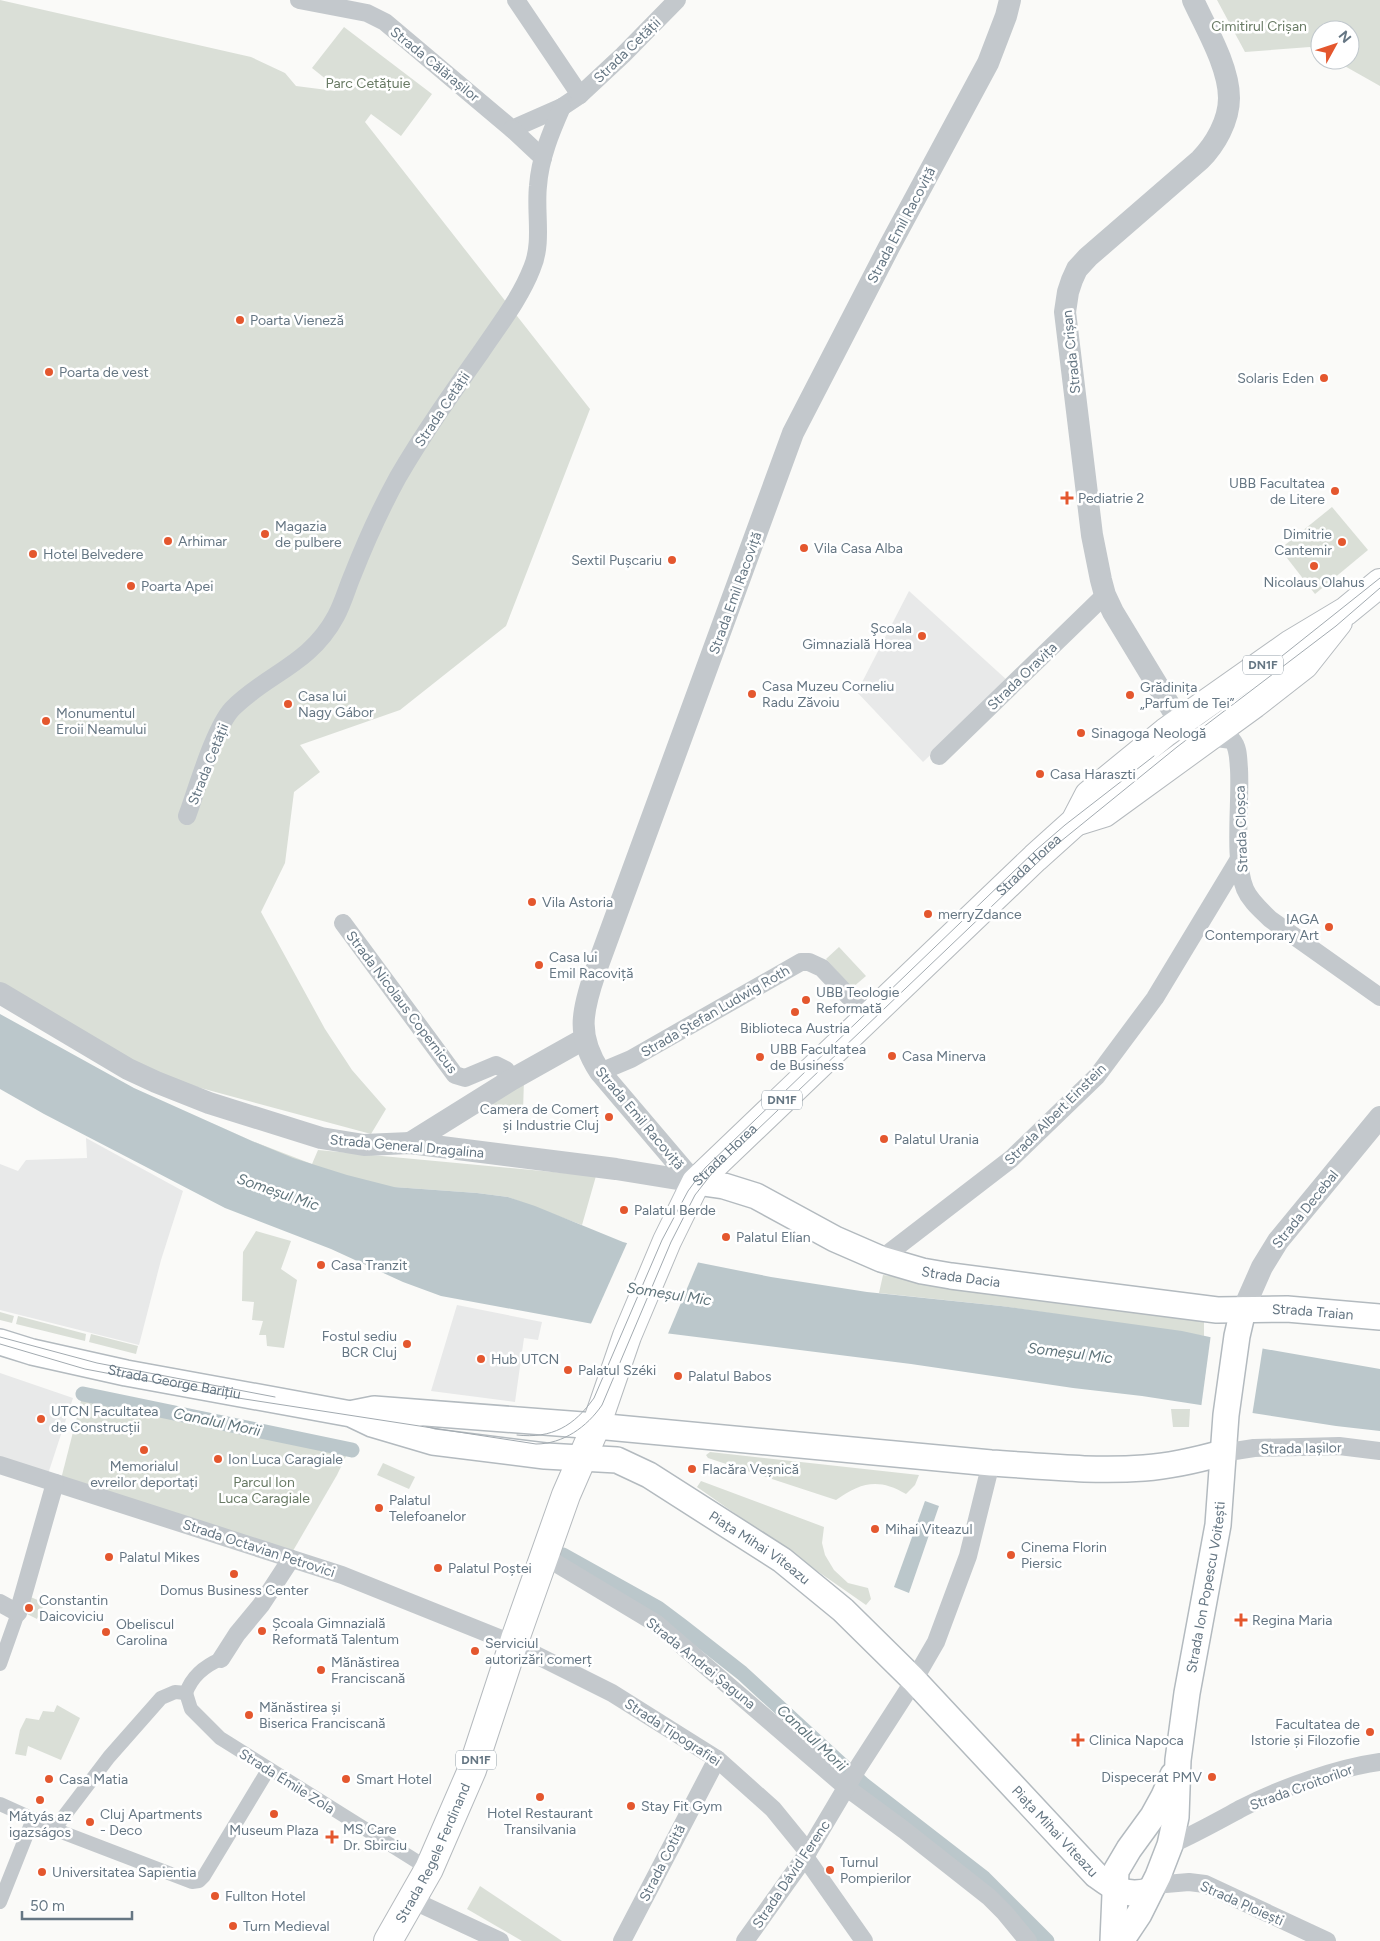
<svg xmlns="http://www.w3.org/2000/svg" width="1380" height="1941" font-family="Figtree,sans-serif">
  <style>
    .built { fill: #e8e9e9 }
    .green { fill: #dadfd7 }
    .water { fill: #bbc7cb }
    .pier { fill: #fafaf8 }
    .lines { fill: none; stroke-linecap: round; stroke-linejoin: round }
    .canal { stroke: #bbc7cb; stroke-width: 15 }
    .secondary-casing { stroke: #b3babf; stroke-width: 28 }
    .primary-casing { stroke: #b5babe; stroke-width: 30 }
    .pedestrian { stroke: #c3c8cc; stroke-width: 14 }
    .minor { stroke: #c3c8cc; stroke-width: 18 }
    .tertiary { stroke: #c3c8cc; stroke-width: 22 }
    .secondary { stroke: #fff; stroke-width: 25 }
    .primary { stroke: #fff; stroke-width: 28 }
    .tram { stroke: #a2aab0; stroke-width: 1 }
    .poi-dot { fill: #e4572e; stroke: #fff; stroke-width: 2 }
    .labels { text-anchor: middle; stroke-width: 5; stroke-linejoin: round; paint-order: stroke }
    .shield { fill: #fff; stroke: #939fa8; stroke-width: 1 }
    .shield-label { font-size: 12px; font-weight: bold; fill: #657683 }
    .park-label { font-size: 14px; fill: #687a64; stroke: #fff }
    .street-label { font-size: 14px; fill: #657683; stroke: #fff }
    .poi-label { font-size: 14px; fill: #657683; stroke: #fff; text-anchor: start }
    .water-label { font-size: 15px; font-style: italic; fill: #60757c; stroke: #fff }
  </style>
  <rect width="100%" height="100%" fill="#fafaf8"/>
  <g class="built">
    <polygon points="909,591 1008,681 923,762 857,692"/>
    <polygon points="86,1138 183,1191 161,1260 139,1345 0,1310 0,1164 18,1171 26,1160 87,1158"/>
    <polygon points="457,1305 542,1322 538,1340 524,1338 515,1402 431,1391"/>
    <polygon points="0,1373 73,1398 47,1477 0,1459"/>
  </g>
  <g class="green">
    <polygon points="0,0 251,57 285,73 296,86 335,91 337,88 312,68 344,27 432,94 401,136 371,114 365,122 590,409 506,626 400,710 300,745 320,772 294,792 285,863 261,912 325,1029 352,1070 386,1109 371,1134 197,1087 151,1071 0,983"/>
    <polygon points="1217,0 1380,0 1380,86 1334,60 1350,60 1350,30 1320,30 1320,53 1310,47 1245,52"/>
    <polygon points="1332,507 1368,550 1315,594 1280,549"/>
    <polygon points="839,947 866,976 852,988 826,959"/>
    <polygon points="524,1079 523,1111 472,1109"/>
    <polygon points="191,1114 252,1141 312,1164 318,1150 596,1176 582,1225 508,1197 477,1193 394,1187 382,1199"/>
    <polygon points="256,1231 291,1241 281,1269 297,1280 284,1348 267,1346 266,1335 259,1335 263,1321 252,1320 254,1302 242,1301 243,1252"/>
    <polygon points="883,1275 1204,1321 1204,1336 1001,1306 879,1293"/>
    <polygon points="0,1312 14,1316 12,1323 0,1320"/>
    <polygon points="18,1316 86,1334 85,1341 16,1324"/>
    <polygon points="91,1334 138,1346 136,1354 89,1342"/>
    <polygon points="83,1393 330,1447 348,1452 337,1475 290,1556 60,1483"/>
    <polygon points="1171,1409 1190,1409 1189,1427 1173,1427"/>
    <path d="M710 1452 919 1475 915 1485 906 1494C879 1478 861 1482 836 1500L708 1458 706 1455Z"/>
    <polygon points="383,1463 415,1477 409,1489 377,1475"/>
    <polygon points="701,1481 824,1527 822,1543 825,1555 834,1570 848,1583 868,1588 871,1599 866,1605 697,1487"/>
    <polygon points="28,1596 45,1603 37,1619 23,1612"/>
    <polygon points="57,1705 80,1718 61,1760 28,1746 26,1756 15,1754 20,1730 26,1718 39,1720 43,1711 54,1712"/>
    <polygon points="480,1886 562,1941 522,1941 467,1909"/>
  </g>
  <g class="water">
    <polygon points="0,1014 134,1088 252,1141 293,1158 347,1175 394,1187 477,1193 508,1197 535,1206 623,1242 696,1262 771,1277 867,1292 1001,1306 1182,1331 1265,1349 1380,1369 1380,1431 1336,1426 1142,1396 1073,1388 911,1364 593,1324 441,1296 403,1282 331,1249 225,1208 44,1114 0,1089"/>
    <polygon points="925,1501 939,1506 909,1593 894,1587"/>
  </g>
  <g class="pier">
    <polygon points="628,1241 699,1260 667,1336 590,1326"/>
    <polygon points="1211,1334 1263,1346 1252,1416 1201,1408"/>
  </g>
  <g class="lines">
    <g class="canal">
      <polyline points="83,1394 352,1450"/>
      <polyline points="563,1555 658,1608 682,1626 742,1673 864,1785 984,1878 1047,1941"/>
    </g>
    <g class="secondary-casing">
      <g id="secondary">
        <path id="s1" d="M696 1182 724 1186 756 1196 835 1239 881 1259 922 1271 951 1276 1217 1310 1287 1309 1380 1317"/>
        <path id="s2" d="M0 1342 32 1352 126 1373 351 1414 372 1424 433 1442 545 1456 617 1460 649 1475 782 1560 843 1610 913 1679 1096 1875C1115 1889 1125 1897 1149 1891"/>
        <path d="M354 1413 374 1409 596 1426 991 1463C1041 1466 1093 1472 1144 1468 1171 1466 1197 1460 1222 1453"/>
        <polyline points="1113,1941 1116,1871 1129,1849 1153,1816 1164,1796 1173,1775"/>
        <path id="s3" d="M1121 1941 1139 1914 1158 1876 1170 1845 1176 1817 1178 1760 1187 1693 1218 1525 1226 1415 1237 1336 1243 1310"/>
      </g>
    </g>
    <g class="primary-casing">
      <g id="primary">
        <polyline points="1075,822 1104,813 1254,704 1304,665 1338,622"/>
        <path id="s4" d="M388 1941 429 1869 472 1770 515 1639 566 1495 596 1426 627 1336 667 1241 696 1182 1035 858 1075 822 1089 795 1166 732 1291 644 1346 611 1380 583"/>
      </g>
    </g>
    <g class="pedestrian">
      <polyline points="0,1664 18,1613"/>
      <polyline points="186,1693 191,1709 220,1738 429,1869"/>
      <polyline points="0,1804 64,1833 192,1882 199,1881 204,1876 268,1770"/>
      <path d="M55 1828 109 1757 161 1698 175 1692 186 1693C192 1676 204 1666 221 1659"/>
      <polyline points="0,1902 33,1819"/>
    </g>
    <g class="minor">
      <polyline points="299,0 367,13 385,22 512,129 562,107 580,95 623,55 677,0"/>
      <polyline points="516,0 580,95"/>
      <polyline points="512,129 543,158"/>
      <path d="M1208 737 1232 740C1239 748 1238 759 1239 769 1241 803 1233 860 1245 889 1250 901 1261 910 1270 919L1380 997"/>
      <polyline points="939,756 1105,595"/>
      <path d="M187 816C197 789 214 729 232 709 266 674 310 665 336 616 343 603 347 588 353 574 366 541 381 508 398 477 423 434 452 393 481 352 499 325 520 299 532 268 543 243 535 212 538 186 540 158 551 132 562 107"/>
      <polyline points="343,923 455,1075 465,1078 496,1065 506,1070 511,1080"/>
      <polyline points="600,1072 631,1059 801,962 809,962 822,968 869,1018"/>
      <polyline points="881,1259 1011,1159 1097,1076 1155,998 1239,859"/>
      <polyline points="1222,1453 1254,1448 1301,1447 1339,1446 1380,1451"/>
      <polyline points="0,1465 342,1575 514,1644"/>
      <polyline points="544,1556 657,1624 847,1788 904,1830 989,1897 1005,1913 1028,1941"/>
      <polyline points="0,1603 18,1613 55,1483"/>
      <polyline points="513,1646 528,1651 612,1693 717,1759 773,1809 808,1852"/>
      <polyline points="221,1659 237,1634 261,1605 291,1559"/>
      <path d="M1170 1845C1195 1834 1218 1821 1242 1808 1281 1788 1337 1768 1380 1762"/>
      <polyline points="805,1857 864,1941"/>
      <polyline points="1154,1885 1189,1882 1205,1884 1327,1941"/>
      <polyline points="412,1900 500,1941"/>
      <polyline points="622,1941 717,1759"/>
      <polyline points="745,1941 805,1857 859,1766 910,1687 936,1642 968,1556 991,1463"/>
    </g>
    <g class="tertiary">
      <path d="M1193 0C1206 28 1229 67 1229 98 1229 121 1215 145 1200 160L1088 257 1077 269 1072 280 1068 292 1065 312 1092 535 1101 580 1105 595 1113 612 1173 711 1184 725 1194 731"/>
      <polyline points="0,993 128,1069 156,1082 209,1103 321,1138 364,1145 410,1143 616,1169 696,1182"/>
      <polyline points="410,1143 511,1080 584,1039"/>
      <path d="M696 1182 685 1172 600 1072C576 1036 582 1011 595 973L793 433 889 247 988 63 1006 16 1010 0"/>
      <polyline points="1243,1310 1262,1267 1278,1241 1380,1117"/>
    </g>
    <use href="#secondary" class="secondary"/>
    <use href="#primary" class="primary"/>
    <g class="tram">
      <polyline points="1282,656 1380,578"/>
      <polyline points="0,1337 97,1363 275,1397"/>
      <path d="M0 1344 85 1369 238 1398 536 1444C563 1444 587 1427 602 1405L671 1242 695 1195 713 1172 1055 846 1177 747 1336 626 1380 588"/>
      <path d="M517 1435C552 1439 574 1426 594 1398L662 1240 688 1191 705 1168 1036 850 1065 825 1154 756"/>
    </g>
  </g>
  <g class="poi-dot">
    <circle cx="240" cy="320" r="5"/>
    <circle cx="49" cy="372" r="5"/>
    <circle cx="1324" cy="378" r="5"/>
    <circle cx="1335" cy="491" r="5"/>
    <path d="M1064.5 490.5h5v5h5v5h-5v5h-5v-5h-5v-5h5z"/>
    <circle cx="265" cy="534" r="5"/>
    <circle cx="168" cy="541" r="5"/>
    <circle cx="1342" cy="542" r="5"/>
    <circle cx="804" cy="548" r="5"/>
    <circle cx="33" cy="554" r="5"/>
    <circle cx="672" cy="560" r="5"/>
    <circle cx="1314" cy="566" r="5"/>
    <circle cx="131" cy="586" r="5"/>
    <circle cx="922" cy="636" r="5"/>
    <circle cx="752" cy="694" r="5"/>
    <circle cx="1130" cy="695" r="5"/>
    <circle cx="288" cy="704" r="5"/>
    <circle cx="46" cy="721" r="5"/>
    <circle cx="1081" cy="733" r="5"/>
    <circle cx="1040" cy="774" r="5"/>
    <circle cx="532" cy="902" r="5"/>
    <circle cx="928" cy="914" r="5"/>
    <circle cx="1329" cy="927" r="5"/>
    <circle cx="539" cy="965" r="5"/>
    <circle cx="806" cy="1000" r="5"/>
    <circle cx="795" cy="1012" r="5"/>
    <circle cx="892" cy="1056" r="5"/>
    <circle cx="760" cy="1057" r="5"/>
    <circle cx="609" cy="1117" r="5"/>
    <circle cx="884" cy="1139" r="5"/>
    <circle cx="624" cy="1210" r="5"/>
    <circle cx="726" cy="1237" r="5"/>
    <circle cx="321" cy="1265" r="5"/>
    <circle cx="407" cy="1344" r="5"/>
    <circle cx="481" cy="1359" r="5"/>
    <circle cx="568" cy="1370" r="5"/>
    <circle cx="678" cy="1376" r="5"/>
    <circle cx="41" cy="1419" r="5"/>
    <circle cx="144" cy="1450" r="5"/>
    <circle cx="218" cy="1459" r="5"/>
    <circle cx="692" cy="1469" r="5"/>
    <circle cx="379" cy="1508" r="5"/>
    <circle cx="875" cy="1529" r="5"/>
    <circle cx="1011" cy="1555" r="5"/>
    <circle cx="109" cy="1557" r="5"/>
    <circle cx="438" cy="1568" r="5"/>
    <circle cx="234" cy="1574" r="5"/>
    <circle cx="29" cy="1608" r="5"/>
    <path d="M1238.5 1612.5h5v5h5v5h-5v5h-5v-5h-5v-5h5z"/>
    <circle cx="262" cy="1631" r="5"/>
    <circle cx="106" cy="1632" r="5"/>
    <circle cx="475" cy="1651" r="5"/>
    <circle cx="321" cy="1670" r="5"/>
    <circle cx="249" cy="1715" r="5"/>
    <circle cx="1370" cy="1732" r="5"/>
    <path d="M1075.5 1732.5h5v5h5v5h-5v5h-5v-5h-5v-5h5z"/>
    <circle cx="1212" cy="1777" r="5"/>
    <circle cx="49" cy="1779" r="5"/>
    <circle cx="346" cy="1779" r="5"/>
    <circle cx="540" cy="1797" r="5"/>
    <circle cx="40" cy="1800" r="5"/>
    <circle cx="631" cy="1806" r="5"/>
    <circle cx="274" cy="1814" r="5"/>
    <circle cx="90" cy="1822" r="5"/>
    <path d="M329.5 1829.5h5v5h5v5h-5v5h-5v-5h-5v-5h5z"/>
    <circle cx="830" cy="1870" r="5"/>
    <circle cx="42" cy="1872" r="5"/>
    <circle cx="215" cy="1896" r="5"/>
    <circle cx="233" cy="1926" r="5"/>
  </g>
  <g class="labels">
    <g class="shield">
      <rect x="1243" y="655.5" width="40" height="19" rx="4"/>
      <rect x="762" y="1090.5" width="40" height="19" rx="4"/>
      <rect x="456" y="1750.5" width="40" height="19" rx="4"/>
    </g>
    <g class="shield-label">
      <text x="1263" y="669">DN1F</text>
      <text x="782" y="1104">DN1F</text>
      <text x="476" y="1764">DN1F</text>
    </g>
    <g class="park-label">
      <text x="1259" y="31">Cimitirul Crișan</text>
      <text x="368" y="88">Parc Cetățuie</text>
      <text x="264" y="1487">Parcul Ion<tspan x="264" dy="16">Luca Caragiale</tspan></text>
    </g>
    <g class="street-label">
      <text transform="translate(627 50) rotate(-44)" y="5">Strada Cetății</text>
      <text transform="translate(435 64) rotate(39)" y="5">Strada Călărașilor</text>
      <text transform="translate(901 225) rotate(-62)" y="5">Strada Emil Racoviță</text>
      <text transform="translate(1071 352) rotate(-96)" y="5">Strada Crișan</text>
      <text transform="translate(442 409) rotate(-56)" y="5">Strada Cetății</text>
      <text transform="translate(735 593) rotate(-70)" y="5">Strada Emil Racoviță</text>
      <text transform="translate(1022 676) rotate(-44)" y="5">Strada Oravița</text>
      <text transform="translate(208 764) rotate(-68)" y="5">Strada Cetății</text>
      <text transform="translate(1241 829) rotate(-92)" y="5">Strada Cloșca</text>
      <text dy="5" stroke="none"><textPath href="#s4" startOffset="1280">Strada Horea</textPath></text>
      <text transform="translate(402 1002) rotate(53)" y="5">Strada Nicolaus Copernicus</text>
      <text transform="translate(715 1011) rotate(-30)" y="5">Strada Ștefan Ludwig Roth</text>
      <text transform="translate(1055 1114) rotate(-45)" y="5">Strada Albert Einstein</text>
      <text transform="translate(640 1118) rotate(50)" y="5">Strada Emil Racoviță</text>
      <text transform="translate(407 1146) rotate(5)" y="5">Strada General Dragalina</text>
      <text dy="5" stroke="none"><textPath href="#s4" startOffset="860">Strada Horea</textPath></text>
      <text transform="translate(1305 1209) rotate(-51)" y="5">Strada Decebal</text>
      <text dy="5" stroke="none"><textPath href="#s1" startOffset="284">Strada Dacia</textPath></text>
      <text dy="5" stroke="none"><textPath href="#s1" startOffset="638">Strada Traian</textPath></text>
      <text dy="5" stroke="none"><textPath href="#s2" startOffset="179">Strada George Barițiu</textPath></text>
      <text transform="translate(1301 1448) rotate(-1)" y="5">Strada Iașilor</text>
      <text transform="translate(259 1548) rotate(18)" y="5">Strada Octavian Petrovici</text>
      <text dy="5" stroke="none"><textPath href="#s2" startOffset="798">Piața Mihai Viteazu</textPath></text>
      <text dy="5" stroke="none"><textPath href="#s3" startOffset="369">Strada Ion Popescu Voitești</textPath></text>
      <text transform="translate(701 1663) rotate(39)" y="5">Strada Andrei Șaguna</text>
      <text transform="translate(673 1732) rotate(33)" y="5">Strada Tipografiei</text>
      <text transform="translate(287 1781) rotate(32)" y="5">Strada Émile Zola</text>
      <text transform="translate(1301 1787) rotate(-20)" y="5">Strada Croitorilor</text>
      <text dy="5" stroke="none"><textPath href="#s2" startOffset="1209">Piața Mihai Viteazu</textPath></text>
      <text dy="5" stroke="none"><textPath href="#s4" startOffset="99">Strada Regele Ferdinand</textPath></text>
      <text transform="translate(662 1863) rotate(-63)" y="5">Strada Cotită</text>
      <text transform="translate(791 1874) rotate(-56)" y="5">Strada Dávid Ferenc</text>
      <text transform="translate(1242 1903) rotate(24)" y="5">Strada Ploiești</text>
    </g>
    <g class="poi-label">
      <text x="250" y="325">Poarta Vieneză</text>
      <text x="59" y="377">Poarta de vest</text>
      <text x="1314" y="383" text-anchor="end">Solaris Eden</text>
      <text x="1325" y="488" text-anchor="end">UBB Facultatea<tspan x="1325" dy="16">de Litere</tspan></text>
      <text x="1078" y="503">Pediatrie 2</text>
      <text x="275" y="531">Magazia<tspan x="275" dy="16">de pulbere</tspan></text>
      <text x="1332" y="539" text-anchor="end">Dimitrie<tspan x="1332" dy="16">Cantemir</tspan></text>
      <text x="178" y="546">Arhimar</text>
      <text x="814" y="553">Vila Casa Alba</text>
      <text x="43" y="559">Hotel Belvedere</text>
      <text x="662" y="565" text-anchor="end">Sextil Pușcariu</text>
      <text x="1314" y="587" text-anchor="middle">Nicolaus Olahus</text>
      <text x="141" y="591">Poarta Apei</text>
      <text x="912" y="633" text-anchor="end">Şcoala<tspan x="912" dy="16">Gimnazială Horea</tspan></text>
      <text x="762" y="691">Casa Muzeu Corneliu<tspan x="762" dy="16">Radu Zăvoiu</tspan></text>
      <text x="1140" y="692">Grădinița<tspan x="1140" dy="16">„Parfum de Tei”</tspan></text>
      <text x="298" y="701">Casa lui<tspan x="298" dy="16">Nagy Gábor</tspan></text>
      <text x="56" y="718">Monumentul<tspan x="56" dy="16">Eroii Neamului</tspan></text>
      <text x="1091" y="738">Sinagoga Neologă</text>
      <text x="1050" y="779">Casa Haraszti</text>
      <text x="542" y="907">Vila Astoria</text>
      <text x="938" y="919">merryZdance</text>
      <text x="1319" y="924" text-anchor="end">IAGA<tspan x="1319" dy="16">Contemporary Art</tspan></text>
      <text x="549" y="962">Casa lui<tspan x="549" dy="16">Emil Racoviță</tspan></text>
      <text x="816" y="997">UBB Teologie<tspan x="816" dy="16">Reformată</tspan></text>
      <text x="795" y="1033" text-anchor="middle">Biblioteca Austria</text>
      <text x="770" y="1054">UBB Facultatea<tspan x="770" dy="16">de Business</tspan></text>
      <text x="902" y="1061">Casa Minerva</text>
      <text x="599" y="1114" text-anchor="end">Camera de Comerț<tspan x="599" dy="16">și Industrie Cluj</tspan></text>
      <text x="894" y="1144">Palatul Urania</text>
      <text x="634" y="1215">Palatul Berde</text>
      <text x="736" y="1242">Palatul Elian</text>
      <text x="331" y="1270">Casa Tranzit</text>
      <text x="397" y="1341" text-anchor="end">Fostul sediu<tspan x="397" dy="16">BCR Cluj</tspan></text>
      <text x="491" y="1364">Hub UTCN</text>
      <text x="578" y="1375">Palatul Széki</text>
      <text x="688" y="1381">Palatul Babos</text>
      <text x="51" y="1416">UTCN Facultatea<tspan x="51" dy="16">de Construcții</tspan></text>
      <text x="228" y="1464">Ion Luca Caragiale</text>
      <text x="144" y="1471" text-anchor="middle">Memorialul<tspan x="144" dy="16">evreilor deportați</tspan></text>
      <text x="702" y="1474">Flacăra Veșnică</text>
      <text x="389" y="1505">Palatul<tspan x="389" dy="16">Telefoanelor</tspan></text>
      <text x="885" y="1534">Mihai Viteazul</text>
      <text x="1021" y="1552">Cinema Florin<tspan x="1021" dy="16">Piersic</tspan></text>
      <text x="119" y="1562">Palatul Mikes</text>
      <text x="448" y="1573">Palatul Poștei</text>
      <text x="234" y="1595" text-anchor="middle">Domus Business Center</text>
      <text x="39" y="1605">Constantin<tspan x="39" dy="16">Daicoviciu</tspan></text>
      <text x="1252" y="1625">Regina Maria</text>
      <text x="272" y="1628">Școala Gimnazială<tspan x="272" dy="16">Reformată Talentum</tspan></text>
      <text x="116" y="1629">Obeliscul<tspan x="116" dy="16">Carolina</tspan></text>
      <text x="485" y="1648">Serviciul<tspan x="485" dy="16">autorizări comerț</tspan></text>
      <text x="331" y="1667">Mănăstirea<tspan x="331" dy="16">Franciscană</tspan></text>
      <text x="259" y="1712">Mănăstirea și<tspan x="259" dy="16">Biserica Franciscană</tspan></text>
      <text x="1360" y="1729" text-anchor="end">Facultatea de<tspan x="1360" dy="16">Istorie și Filozofie</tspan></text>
      <text x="1089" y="1745">Clinica Napoca</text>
      <text x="1202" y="1782" text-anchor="end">Dispecerat PMV</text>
      <text x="59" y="1784">Casa Matia</text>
      <text x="356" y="1784">Smart Hotel</text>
      <text x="641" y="1811">Stay Fit Gym</text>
      <text x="540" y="1818" text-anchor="middle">Hotel Restaurant<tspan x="540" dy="16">Transilvania</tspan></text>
      <text x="100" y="1819">Cluj Apartments<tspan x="100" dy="16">- Deco</tspan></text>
      <text x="40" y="1821" text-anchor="middle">Mátyás az<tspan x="40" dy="16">igazságos</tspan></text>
      <text x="343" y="1834">MS Care<tspan x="343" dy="16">Dr. Sbirciu</tspan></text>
      <text x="274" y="1835" text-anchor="middle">Museum Plaza</text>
      <text x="840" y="1867">Turnul<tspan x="840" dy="16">Pompierilor</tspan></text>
      <text x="52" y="1877">Universitatea Sapientia</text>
      <text x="225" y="1901">Fullton Hotel</text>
      <text x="243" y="1931">Turn Medieval</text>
    </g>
    <g class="water-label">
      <text transform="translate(278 1192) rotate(19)" y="5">Someșul Mic</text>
      <text transform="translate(669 1294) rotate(9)" y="5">Someșul Mic</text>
      <text transform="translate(1070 1353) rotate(7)" y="5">Someșul Mic</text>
      <text transform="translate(217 1422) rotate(12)" y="5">Canalul Morii</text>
      <text transform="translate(812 1738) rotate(43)" y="5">Canalul Morii</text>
    </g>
  </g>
  <g transform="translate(1335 45) rotate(50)"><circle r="24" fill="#ffffff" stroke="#c1c8cd"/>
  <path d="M0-4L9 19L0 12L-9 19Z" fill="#e4572e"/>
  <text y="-8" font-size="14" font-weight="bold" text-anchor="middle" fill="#657683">N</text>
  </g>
  <path d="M22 1911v8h110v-8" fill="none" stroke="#657683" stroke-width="2.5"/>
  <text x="30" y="1911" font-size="15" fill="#657683" stroke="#ffffff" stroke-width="4" paint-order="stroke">50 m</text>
</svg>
